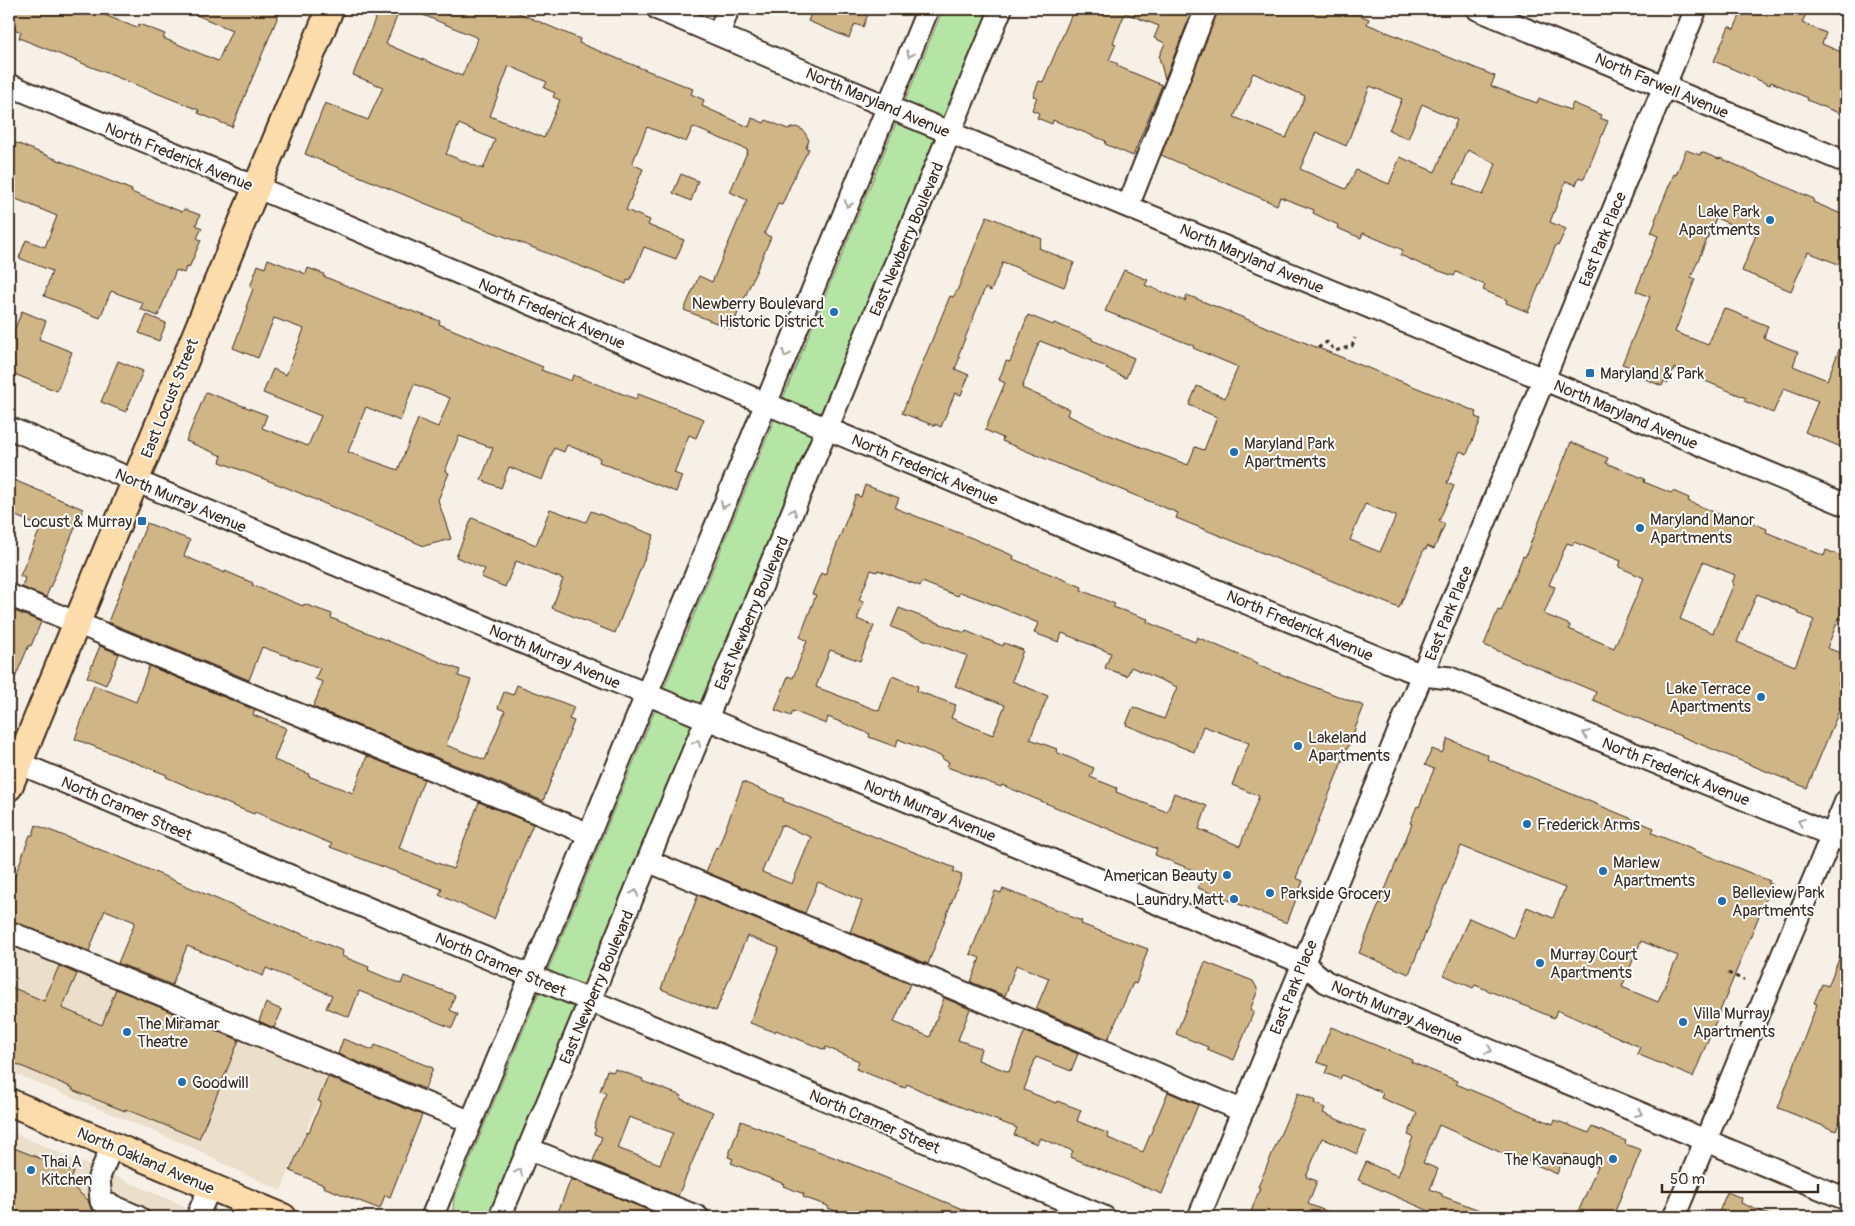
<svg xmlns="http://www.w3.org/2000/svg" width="1855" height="1226" font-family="Pangolin,sans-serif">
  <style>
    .built { fill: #ebdeca }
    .green { fill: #b4e5a5; stroke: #788862 }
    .building { fill: #d0b586; stroke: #3b2a1e; fill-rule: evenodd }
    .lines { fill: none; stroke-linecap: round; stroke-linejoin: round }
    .minor-casing { stroke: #3b2a1e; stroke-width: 25 }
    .major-casing { stroke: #3b2a1e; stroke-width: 30 }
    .path { stroke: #3b2a1e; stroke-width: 3; stroke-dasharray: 4 4; stroke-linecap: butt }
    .minor { stroke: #fff; stroke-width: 21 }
    .major { stroke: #fddcac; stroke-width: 26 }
    .oneway { stroke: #a79f9a }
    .poi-dot { fill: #1f6fb2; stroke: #fff; stroke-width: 2 }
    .labels { text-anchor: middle; stroke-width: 4; stroke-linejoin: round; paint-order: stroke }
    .street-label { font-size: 16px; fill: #3b2a1e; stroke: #fff }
    .poi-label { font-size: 16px; fill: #3b2a1e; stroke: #fff; text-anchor: start }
  </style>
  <rect width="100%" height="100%" fill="#f6f0e7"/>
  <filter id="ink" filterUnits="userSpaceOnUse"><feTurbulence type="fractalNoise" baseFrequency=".02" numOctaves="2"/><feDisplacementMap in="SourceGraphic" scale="10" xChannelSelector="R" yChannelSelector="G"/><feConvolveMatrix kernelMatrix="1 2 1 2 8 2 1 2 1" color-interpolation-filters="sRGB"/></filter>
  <g filter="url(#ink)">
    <g class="built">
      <polygon points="9,937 331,1071 281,1190 246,1175 196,1149 9,1071"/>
      <polygon points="9,1131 182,1205 186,1210 185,1217 64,1217 56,1214 54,1217 9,1217"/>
    </g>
    <polygon class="green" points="943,9 990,9 501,1193 486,1217 452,1217 454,1199"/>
    <g class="building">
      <polygon points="9,9 90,9 137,28 139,24 165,34 163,38 218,61 232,30 182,9 281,9 232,127 198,113 199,110 19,38 21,32 9,27"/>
      <path d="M379 9H400L386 44 462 76 478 38 409 9H509L580 39 579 43 693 89 691 94 704 100 702 106 749 127 752 118 764 123 766 120 788 129 796 127 803 130 809 140 806 148 809 149 795 175 782 205 778 204 764 234 771 237 731 329 684 310 699 276 712 282 747 200 730 192 748 150 693 127 686 142 647 127 632 164 643 169 626 210 650 220 648 225 684 240 676 259 644 247 630 281 627 280 626 284 462 220 463 219 305 154 325 103 368 120 383 87 353 75ZM509 66 547 82 544 88 555 93 553 97 560 100 544 138 490 116ZM459 124 495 140 483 169 446 154Z"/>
      <polygon points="813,9 870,9 863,27 855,24 849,38 808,21"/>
      <polygon points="1074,9 1193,9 1165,79 1159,57 1165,43 1154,38 1159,26 1125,13 1113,43 1116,44 1109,60 1118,64 1117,66 1162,85 1133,156 1105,144 1106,141 1053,120 1052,124 1037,118 1039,113 1032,110 1037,97 1033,96 1039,81 1043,82"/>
      <path d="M1218 9H1344L1369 19 1367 24 1495 76 1491 86 1537 103 1539 98 1570 110 1573 103 1601 115 1600 118 1608 121 1584 179 1579 177 1576 185 1566 181 1550 222 1566 229 1558 246 1556 245 1528 312 1506 303 1507 300 1483 290 1485 285 1456 272 1454 276 1425 266 1400 255 1403 250 1363 233 1361 238 1337 228 1338 225 1313 213 1314 210 1280 197 1277 205 1161 155ZM1253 73 1305 96 1286 138 1234 117ZM1370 86 1402 99 1389 130 1408 139 1422 104 1457 120 1435 172 1400 157 1389 184 1356 170 1346 189 1300 169 1316 132 1346 146ZM1468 150 1496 164 1483 195 1454 183Z"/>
      <polygon points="1743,9 1808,9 1802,23 1826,33 1822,44 1846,54 1846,116 1807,100 1808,98 1771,82 1770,85 1714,61 1729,26 1734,29"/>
      <polygon points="9,140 132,190 131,192 182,212 184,209 200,215 196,225 202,228 197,238 201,240 189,268 186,267 184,273 176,270 158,316 140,309 143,303 111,291 100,318 44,296 52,271 19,258 26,240 45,247 57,216 9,196"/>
      <polygon points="1686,150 1700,155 1701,152 1719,159 1720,158 1814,199 1813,202 1846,216 1846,262 1841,259 1838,264 1808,252 1791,291 1742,271 1756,235 1716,218 1691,277 1695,279 1675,332 1708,345 1724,308 1768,326 1764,338 1798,352 1793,366 1827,380 1846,333 1846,449 1805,432 1818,401 1784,388 1773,413 1744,401 1746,398 1674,368 1668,383 1664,381 1662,386 1645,379 1647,374 1622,364 1650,297 1636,291 1658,236 1651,233 1656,221 1655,220 1674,174 1676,175"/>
      <polygon points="681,174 698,181 691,201 673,193"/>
      <polygon points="987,216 1042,239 1039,248 1074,263 1064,287 1003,262 991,291 985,288 958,356 960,357 955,369 969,375 961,395 955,393 941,427 935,424 935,426 902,413 950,296 953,297 957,291"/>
      <path d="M268 259 306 274 308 268 324 274 323 276 386 302 440 321 439 324 543 367 541 370 571 381 573 375 636 399 638 394 704 419 696 438 689 435 674 473 682 476 676 492 599 462 600 458 567 445 564 452 554 448 542 480 509 467 501 488 481 480 493 448 459 436 445 471 449 473 438 500 451 539 424 546 290 489 220 462 222 456 186 441 206 392 267 415 262 428 308 446 321 416 263 393 273 369 286 375 304 329 274 318 258 358 233 348 248 308 246 307 253 289 250 287 258 265 265 268ZM414 384 450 398 438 427 418 419 398 470 348 452 366 407 400 421Z"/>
      <path d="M1124 270 1148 280 1145 285 1185 301 1187 295 1477 412 1475 417 1481 419 1467 454 1460 451 1447 483 1454 486 1439 521 1445 524 1434 549 1427 546 1426 550 1424 549 1399 608 1176 518 1178 513 1002 441 1003 438 985 430 1005 383 999 380 1006 361 1010 362 1028 315 1053 325 1054 323 1092 338V340L1134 358 1126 378 1106 369 1107 367 1040 341 1039 342 1022 388 1069 409 1067 415 1107 434 1188 465 1195 447 1204 450 1217 417 1189 405 1197 386 1225 398 1238 367 1193 348 1194 346 1105 311ZM1365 504 1396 516 1380 552 1350 540Z"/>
      <polygon points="22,311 46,321 39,339 72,352 57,391 9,372 9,343"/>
      <polygon points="147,315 166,323 159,341 139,333"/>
      <polygon points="118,361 143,371 126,412 101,402"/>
      <path d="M1571 442 1608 458 1606 463 1645 479 1644 482 1671 493 1673 491 1689 498 1688 501 1742 524 1746 525 1748 521 1767 529 1766 532 1822 555 1824 556 1826 550 1846 558V621L1839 618 1827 648 1846 655V665L1838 684 1846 687V694L1807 788 1593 700 1596 692 1484 645 1498 610 1501 611 1523 556 1525 557ZM1574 542 1621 561 1619 567 1644 578 1614 648 1569 629 1570 625 1544 614 1555 587 1549 585 1567 543 1573 545ZM1703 562 1735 575 1732 583 1734 584 1713 633 1680 619ZM1757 594 1798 611 1797 613 1814 620 1795 666 1737 642Z"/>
      <polygon points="9,478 83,509 46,597 22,587 25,578 20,576 41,527 9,513"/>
      <path d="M865 485 899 498 895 508 972 538 1014 556 1013 559 1082 587 1081 590 1115 604 1113 607 1148 619 1147 622 1195 642 1197 637 1258 663 1257 665 1364 706 1296 878 1303 881 1287 923 1198 888 1203 874 1155 855 1157 849 1002 785 1001 787 947 767 949 762 942 759 943 757 898 739 896 747 869 737 870 734 828 717 826 724 793 711 791 716 775 710 788 676 793 678 807 641 800 637 816 595 812 594 821 573 825 575 856 495 861 497ZM871 570 877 572 878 570 920 586 922 582 958 596 960 592 982 600 1038 623 1034 633 1059 642 1062 633 1111 653 1105 668 1127 676 1131 667 1177 687 1164 719 1133 707 1126 725 1194 752 1203 726 1249 743 1232 785 1259 796 1240 846 1199 829 1207 806 1174 793 1167 812 1116 792 1117 788 1090 777 1094 768 1056 752 1057 749 1030 739 1048 696 1012 681 1023 650 1004 643 1003 646 966 631 965 633 899 608 891 627 967 656 955 686 1005 705 993 735 951 718 956 705 917 691 918 686 892 676 879 711 816 687 830 650 860 661 874 626 857 619 864 602 859 600Z"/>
      <polygon points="550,509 586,522 591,511 654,535 615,633 552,608 563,579 516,561 505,587 481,577 485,569 456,557 472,518 536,545"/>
      <polygon points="147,523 190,540 184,556 225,573 225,571 253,583 252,585 303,606 304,604 332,614 331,618 460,670 458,676 471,680 446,745 485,760 505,711 498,708 504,692 513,695 517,685 574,707 569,719 574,721 543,801 313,707 323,682 315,679 320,668 262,647 249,680 108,622"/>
      <polygon points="12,610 41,622 31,646 29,645 9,692 9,616"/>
      <polygon points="100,646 119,654 106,685 87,677"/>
      <polygon points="149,666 255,710 253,715 286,728 274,760 309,774 308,776 353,793 367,756 424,779 399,848 453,869 479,802 533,824 494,919 439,895 442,889 330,847 332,844 255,812 254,814 231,805 166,777 167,775 75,739 94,685 136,702"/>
      <path d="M1448 739 1488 755 1487 759 1654 828 1652 833 1770 881 1768 883 1772 884 1693 1077 1637 1054 1640 1047 1557 1010 1554 1018 1475 985 1473 988 1444 975 1469 918 1514 938 1527 907 1553 918 1565 888 1461 846 1409 974 1359 953 1412 824 1410 823 1417 806 1419 807 1434 769 1425 765 1432 749 1442 753ZM1641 941 1678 956 1658 1002 1622 987Z"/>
      <path d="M743 782 784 799 783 801 955 868 953 872 962 875 928 964 850 932 862 901 818 882 805 913 706 872 716 847 718 848ZM781 825 811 837 792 884 762 872Z"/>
      <polygon points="36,825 127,860 295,933 295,931 343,951 342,956 369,967 368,970 401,984 404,976 455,995 450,1010 458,1014 452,1028 359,991 349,1017 326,1008 332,995 266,968 263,976 187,946 172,985 118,963 135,922 105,910 89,951 9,920 9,892 30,835 33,835"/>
      <polygon points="1003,889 1069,914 1068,916 1082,921 1081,924 1148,949 1136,984 1133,983 1108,1039 1036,1009 1049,978 1016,965 1005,996 971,982 980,958 970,954 995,891 1001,893"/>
      <polygon points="698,895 910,984 894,1022 930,1037 944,998 970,1009 958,1040 981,1048 978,1060 1009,1072 1024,1033 1026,1032 1078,1054 1071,1071 1036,1057 1024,1090 1056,1103 1057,1101 1081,1110 1077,1121 1109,1134 1108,1138 1143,1152 1168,1092 1198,1105 1162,1194 1070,1157 1073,1151 1040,1138 1037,1144 1014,1135 1017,1128 937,1098 907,1084 905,1088 856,1069 859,1061 826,1047 825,1050 776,1030 775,1032 750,1023 779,948 747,936 716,1011 661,989 680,937 682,937"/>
      <polygon points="1846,942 1846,1123 1840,1121 1836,1131 1778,1108 1817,1004 1814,1003 1822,984 1828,986"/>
      <polygon points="1205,962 1253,981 1258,990 1250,1010 1254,1011 1234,1060 1207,1049 1208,1047 1176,1034"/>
      <polygon points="59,966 77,974 62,1008 102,1025 116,989 239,1040 199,1139 125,1109 125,1111 72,1090 73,1088 9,1061 9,986 44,1001"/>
      <polygon points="266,1003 282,1010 274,1028 259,1021"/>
      <polygon points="1331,1027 1412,1060 1411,1062 1457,1081 1456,1084 1553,1124 1555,1120 1589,1133 1592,1127 1626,1141 1625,1144 1641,1150 1630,1178 1628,1178 1613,1217 1576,1217 1598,1166 1565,1154 1557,1174 1505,1151 1504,1154 1439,1125 1423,1163 1438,1169 1430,1189 1442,1194 1442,1196 1493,1215 1493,1217 1443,1217 1358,1180 1366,1162 1398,1176 1413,1137 1408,1135 1417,1113 1381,1098 1383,1093 1342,1075 1340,1079 1325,1073 1328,1066 1317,1062"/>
      <polygon points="343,1039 373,1050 375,1045 433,1068 425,1089 338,1054"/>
      <path d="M615 1069 643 1079 642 1081 682 1096 681 1099 713 1112 678 1196 593 1161 602 1137 594 1134 596 1129 594 1128 606 1093 600 1091 607 1070 613 1072ZM629 1117 673 1133 660 1164 617 1148Z"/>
      <polygon points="328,1077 422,1115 390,1197 385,1195 380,1209 323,1187 324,1185 290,1171 307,1131 309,1132 321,1102 318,1101"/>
      <polygon points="1298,1093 1315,1100 1314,1103 1325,1108 1323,1113 1366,1132 1357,1154 1322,1138 1306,1177 1317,1181 1308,1204 1339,1216 1338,1217 1249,1217 1260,1188 1258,1187"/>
      <polygon points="741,1121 874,1173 982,1217 850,1217 828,1208 828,1206 803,1197 804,1194 783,1186 784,1184 731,1163 733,1159 728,1157"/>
      <polygon points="9,1146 74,1172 69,1184 88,1200 91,1209 107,1217 29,1217 9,1208"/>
      <polygon points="571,1179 653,1212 651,1217 612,1217 596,1211 593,1217 556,1217"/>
      <polygon points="1727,1192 1742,1198 1741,1203 1774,1217 1717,1217"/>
    </g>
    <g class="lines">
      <g class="minor-casing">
        <g id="minor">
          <polyline points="658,9 888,107 1846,505"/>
          <polyline points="1477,9 1846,162"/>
          <polyline points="719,34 728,9"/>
          <polyline points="9,85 280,197 736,391 1396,665 1423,675 1450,678 1846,841"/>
          <polyline points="1128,206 1206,9"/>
          <polyline points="9,428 617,682 1303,963 1326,982 1846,1199"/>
          <polyline points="9,595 589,834"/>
          <polyline points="9,759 632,1018 1104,1217"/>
          <polyline points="648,861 1130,1062 1243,1111"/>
          <polyline points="9,932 471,1122"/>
          <polyline points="112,1146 99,1177 101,1201 138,1217"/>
          <polyline points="529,1149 698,1217"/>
          <polyline points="197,1217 210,1187"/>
          <polyline points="432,1217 928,9"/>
          <polyline points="500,1217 1001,9"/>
          <polyline points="1199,1217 1696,9"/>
          <polyline points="1674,1217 1846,801"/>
        </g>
      </g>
      <g class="major-casing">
        <g id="major">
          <polyline points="9,787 330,9"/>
          <polyline points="9,1102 283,1217"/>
        </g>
      </g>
      <g class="path">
        <polyline points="1318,348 1327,342 1335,351 1352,346 1355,338"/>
        <polyline points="1728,973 1744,980"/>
      </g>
      <use href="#minor" class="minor"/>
      <use href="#major" class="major"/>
    </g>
    <defs><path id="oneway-chevron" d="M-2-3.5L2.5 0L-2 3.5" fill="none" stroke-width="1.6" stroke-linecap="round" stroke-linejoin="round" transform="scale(1.25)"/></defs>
    <g class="oneway">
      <use href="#oneway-chevron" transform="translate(910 54) rotate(112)"/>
      <use href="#oneway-chevron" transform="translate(848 204) rotate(112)"/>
      <use href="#oneway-chevron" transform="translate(786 354) rotate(112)"/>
      <use href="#oneway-chevron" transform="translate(724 505) rotate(112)"/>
      <use href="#oneway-chevron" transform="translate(793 512) rotate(-67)"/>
      <use href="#oneway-chevron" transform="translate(1586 734) rotate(-158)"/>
      <use href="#oneway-chevron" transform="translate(697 743) rotate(-67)"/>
      <use href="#oneway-chevron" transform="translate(1801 822) rotate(-158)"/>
      <use href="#oneway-chevron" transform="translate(635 893) rotate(-67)"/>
      <use href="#oneway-chevron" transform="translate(1489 1050) rotate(23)"/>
      <use href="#oneway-chevron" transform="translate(1639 1113) rotate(23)"/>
      <use href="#oneway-chevron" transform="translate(519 1172) rotate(-67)"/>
    </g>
  </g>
  <g class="poi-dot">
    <circle cx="1770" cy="220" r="5"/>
    <circle cx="834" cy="312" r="5"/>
    <rect x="1585" y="368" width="10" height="10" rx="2.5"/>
    <circle cx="1234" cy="452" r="5"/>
    <rect x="137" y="516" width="10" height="10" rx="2.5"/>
    <circle cx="1640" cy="528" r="5"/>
    <circle cx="1761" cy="697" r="5"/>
    <circle cx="1298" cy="746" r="5"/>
    <circle cx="1527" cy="824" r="5"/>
    <circle cx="1603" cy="871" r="5"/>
    <circle cx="1227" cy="875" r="5"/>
    <circle cx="1270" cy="893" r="5"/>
    <circle cx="1234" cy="899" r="5"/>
    <circle cx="1722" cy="901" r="5"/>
    <circle cx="1540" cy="963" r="5"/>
    <circle cx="1683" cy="1022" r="5"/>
    <circle cx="127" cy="1032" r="5"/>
    <circle cx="182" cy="1082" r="5"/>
    <circle cx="1613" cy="1159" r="5"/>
    <circle cx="31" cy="1170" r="5"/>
  </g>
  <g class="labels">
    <g class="street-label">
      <text transform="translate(1662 85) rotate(23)" y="6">North Farwell Avenue</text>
      <text transform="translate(878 102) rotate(23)" y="6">North Maryland Avenue</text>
      <text transform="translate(179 156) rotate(22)" y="6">North Frederick Avenue</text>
      <text transform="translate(906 239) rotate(-67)" y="6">East Newberry Boulevard</text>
      <text transform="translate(1602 239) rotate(-68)" y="6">East Park Place</text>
      <text transform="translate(1252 258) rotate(23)" y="6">North Maryland Avenue</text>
      <text transform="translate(552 313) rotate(23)" y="6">North Frederick Avenue</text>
      <text transform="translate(169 398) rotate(-68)" y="6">East Locust Street</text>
      <text transform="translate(1626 414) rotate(23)" y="6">North Maryland Avenue</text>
      <text transform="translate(925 469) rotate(23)" y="6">North Frederick Avenue</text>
      <text transform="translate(181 500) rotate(23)" y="6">North Murray Avenue</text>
      <text transform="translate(751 613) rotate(-67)" y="6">East Newberry Boulevard</text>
      <text transform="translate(1448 613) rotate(-68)" y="6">East Park Place</text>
      <text transform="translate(1300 625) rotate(23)" y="6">North Frederick Avenue</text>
      <text transform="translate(555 656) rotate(23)" y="6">North Murray Avenue</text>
      <text transform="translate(1676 771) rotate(22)" y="6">North Frederick Avenue</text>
      <text transform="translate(127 808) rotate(23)" y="6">North Cramer Street</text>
      <text transform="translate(930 810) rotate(22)" y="6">North Murray Avenue</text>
      <text transform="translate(501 964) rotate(23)" y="6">North Cramer Street</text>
      <text transform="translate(596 987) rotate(-67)" y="6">East Newberry Boulevard</text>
      <text transform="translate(1293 987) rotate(-68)" y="6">East Park Place</text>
      <text transform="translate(1397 1012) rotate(23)" y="6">North Murray Avenue</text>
      <text transform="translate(875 1121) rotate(23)" y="6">North Cramer Street</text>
      <text transform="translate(146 1160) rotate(23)" y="6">North Oakland Avenue</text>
    </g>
    <g class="poi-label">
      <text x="1760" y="217" text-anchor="end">Lake Park<tspan x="1760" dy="18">Apartments</tspan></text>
      <text x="824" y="309" text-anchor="end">Newberry Boulevard<tspan x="824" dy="18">Historic District</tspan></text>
      <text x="1600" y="379">Maryland &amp; Park</text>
      <text x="1244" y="449">Maryland Park<tspan x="1244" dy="18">Apartments</tspan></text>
      <text x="1650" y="525">Maryland Manor<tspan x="1650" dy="18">Apartments</tspan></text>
      <text x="132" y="527" text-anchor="end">Locust &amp; Murray</text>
      <text x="1751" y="694" text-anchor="end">Lake Terrace<tspan x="1751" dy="18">Apartments</tspan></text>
      <text x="1308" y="743">Lakeland<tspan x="1308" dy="18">Apartments</tspan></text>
      <text x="1537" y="830">Frederick Arms</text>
      <text x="1613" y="868">Marlew<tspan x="1613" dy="18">Apartments</tspan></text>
      <text x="1217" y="881" text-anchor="end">American Beauty</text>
      <text x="1732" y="898">Belleview Park<tspan x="1732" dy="18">Apartments</tspan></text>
      <text x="1280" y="899">Parkside Grocery</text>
      <text x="1224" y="905" text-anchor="end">Laundry Matt</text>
      <text x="1550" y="960">Murray Court<tspan x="1550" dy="18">Apartments</tspan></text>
      <text x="1693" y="1019">Villa Murray<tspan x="1693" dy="18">Apartments</tspan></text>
      <text x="137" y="1029">The Miramar<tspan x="137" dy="18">Theatre</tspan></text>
      <text x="192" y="1088">Goodwill</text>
      <text x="1603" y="1165" text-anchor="end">The Kavanaugh</text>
      <text x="41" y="1167">Thai A<tspan x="41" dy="18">Kitchen</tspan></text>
    </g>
  </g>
  <rect width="1855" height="1226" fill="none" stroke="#fff" stroke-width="30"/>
  <rect x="15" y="15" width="1825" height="1196" fill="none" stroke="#3b2a1e" stroke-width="2" filter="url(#ink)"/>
  <path d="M1662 1184v8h156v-8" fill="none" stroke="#3b2a1e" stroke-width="2.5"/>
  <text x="1670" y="1184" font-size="15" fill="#3b2a1e" stroke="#ffffff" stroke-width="4" paint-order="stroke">50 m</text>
</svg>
